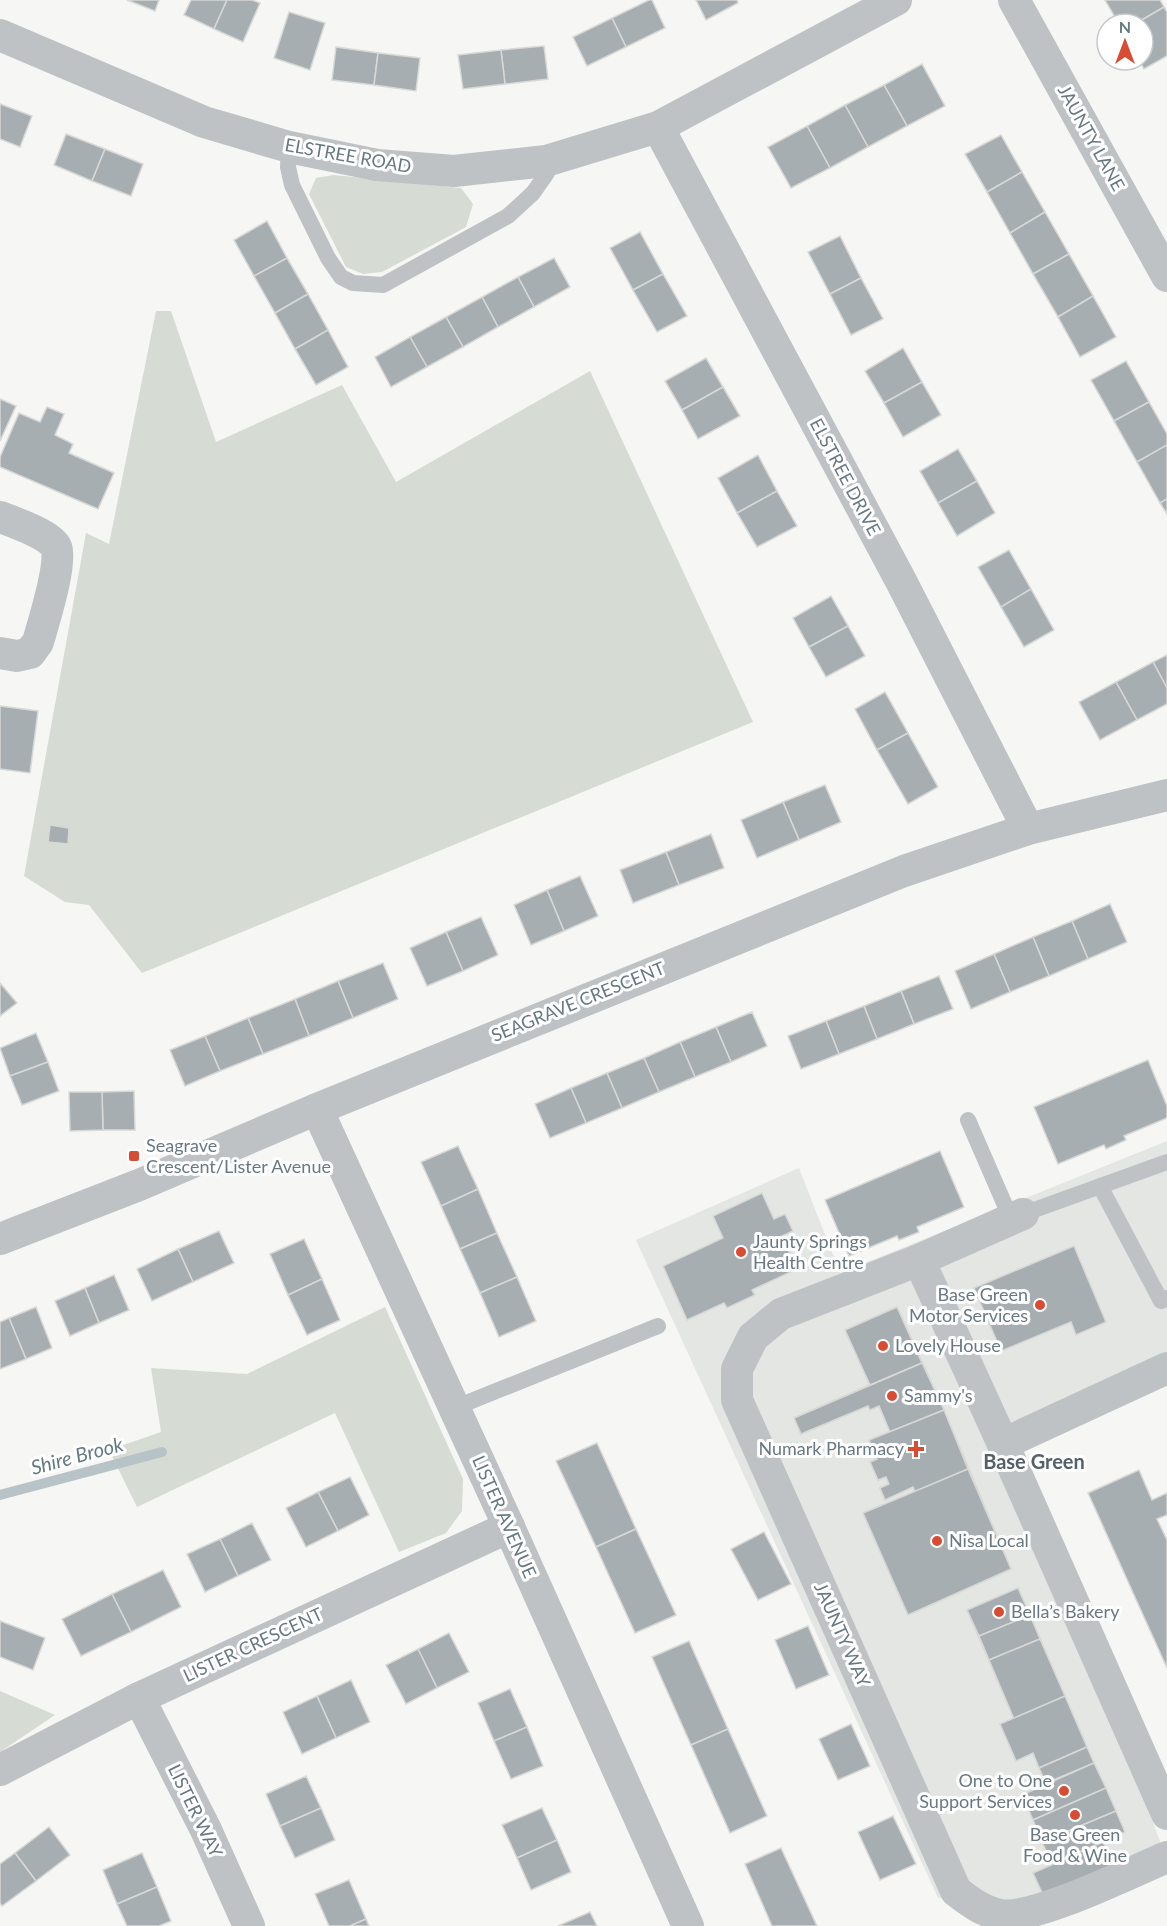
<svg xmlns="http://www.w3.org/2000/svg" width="1167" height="1926" font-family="Lato,sans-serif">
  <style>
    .built { fill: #e4e6e4 }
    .green { fill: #d6dbd3 }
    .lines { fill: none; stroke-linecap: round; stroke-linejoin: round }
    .stream { stroke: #b7c3c7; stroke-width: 10 }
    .building { fill: #a6aeb2; stroke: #d8d8d6; stroke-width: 1.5 }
    .service { stroke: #bec2c5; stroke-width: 16 }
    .minor { stroke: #bec2c5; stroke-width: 32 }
    .poi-dot { fill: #d74c33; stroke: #fff; stroke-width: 2 }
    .labels { text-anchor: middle; stroke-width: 6; stroke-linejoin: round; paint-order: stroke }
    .street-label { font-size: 18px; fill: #687982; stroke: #fff }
    .poi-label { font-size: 18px; fill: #687982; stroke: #fff; text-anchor: start }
    .water-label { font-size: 20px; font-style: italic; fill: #637a7f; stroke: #fff }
    .neighbourhood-label { font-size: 20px; font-weight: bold; fill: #556168; stroke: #fff }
  </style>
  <rect width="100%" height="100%" fill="#f6f6f4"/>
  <polygon class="built" points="1167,1141 1167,1363 1006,1435 1163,1849 1026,1909 938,1898 636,1240 799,1168 840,1273"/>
  <g class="green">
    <polygon points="334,175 461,188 473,204 466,227 382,272 363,274 346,267 309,194 316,178"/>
    <polygon points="156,311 171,311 216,442 342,385 396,482 590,371 753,722 142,973 89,905 65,902 24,876 86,533 109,544"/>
    <polygon points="385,1307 463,1479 462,1511 446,1533 399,1552 335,1413 137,1507 109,1450 161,1432 151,1368 247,1374"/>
    <polygon points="0,1691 55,1715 0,1752"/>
  </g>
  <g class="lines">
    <polyline class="stream" points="0,1495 162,1452"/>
  </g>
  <g class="building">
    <polygon points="127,0 159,0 155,11"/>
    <polygon points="191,0 227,0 214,29 184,15"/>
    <polygon points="227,0 252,0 260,3 243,42 214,29"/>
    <polygon points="649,0 652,0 665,28 626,47 612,18"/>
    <polygon points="696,0 737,0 738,3 706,20"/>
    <polygon points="1105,0 1160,0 1164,7 1135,24 1119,24"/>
    <polygon points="1164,7 1167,12 1167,56 1144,69 1139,60 1143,60 1143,24 1135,24"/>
    <polygon points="289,12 325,23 310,70 274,58"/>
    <polygon points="612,18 626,47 587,66 573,37"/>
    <polygon points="544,46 548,79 505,84 501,50"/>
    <polygon points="336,47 378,53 374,85 332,80"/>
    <polygon points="501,50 505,84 463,89 458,55"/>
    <polygon points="378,53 420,58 416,91 374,85"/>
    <polygon points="922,64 945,106 907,126 884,85"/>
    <polygon points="884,85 907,126 868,147 845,105"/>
    <polygon points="0,104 32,116 20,147 0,139"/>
    <polygon points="845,105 868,147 830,168 807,126"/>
    <polygon points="807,126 830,168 791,188 768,147"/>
    <polygon points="66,134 105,149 92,181 54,165"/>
    <polygon points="1001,135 1022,172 987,192 965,154"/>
    <polygon points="105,149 143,164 131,196 92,181"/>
    <polygon points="1022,172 1045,212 1010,233 987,192"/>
    <polygon points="1045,212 1069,254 1033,274 1010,233"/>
    <polygon points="267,221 287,258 254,276 234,240"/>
    <polygon points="640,232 663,274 633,290 610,248"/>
    <polygon points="840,236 861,278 830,294 808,252"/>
    <polygon points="1069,254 1093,296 1058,317 1033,274"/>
    <polygon points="287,258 308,294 275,313 254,276"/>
    <polygon points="554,258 570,287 534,307 518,277"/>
    <polygon points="663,274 687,316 657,332 633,290"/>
    <polygon points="518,277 534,307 498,327 482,297"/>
    <polygon points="861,278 883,319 851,335 830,294"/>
    <polygon points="308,294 328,330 295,349 275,313"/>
    <polygon points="1093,296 1116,337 1080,357 1058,317"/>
    <polygon points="482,297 498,327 463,347 446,317"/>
    <polygon points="446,317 463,347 427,367 410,337"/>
    <polygon points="328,330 348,367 316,385 295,349"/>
    <polygon points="410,337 427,367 391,387 375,357"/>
    <polygon points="903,348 922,382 884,403 865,371"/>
    <polygon points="706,358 723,387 682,410 665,381"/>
    <polygon points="1126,361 1149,402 1114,421 1091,380"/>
    <polygon points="922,382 941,415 903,437 884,403"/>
    <polygon points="723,387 740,416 698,439 682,410"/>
    <polygon points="0,399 16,406 0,441"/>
    <polygon points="1149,402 1167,434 1167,445 1137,462 1114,421"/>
    <polygon points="47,407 64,414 55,435 73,444 69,453 114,473 98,509 0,467 0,457 19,413 40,422"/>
    <polygon points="1167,445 1167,499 1160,503 1137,462"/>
    <polygon points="958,449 977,481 938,503 920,471"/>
    <polygon points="758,455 777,491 737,513 718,478"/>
    <polygon points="977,481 995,513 957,536 938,503"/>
    <polygon points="777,491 797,526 757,547 737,513"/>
    <polygon points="1167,499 1167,514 1160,503"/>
    <polygon points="1009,550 1031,589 1001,607 978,567"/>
    <polygon points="1031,589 1054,630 1024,647 1001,607"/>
    <polygon points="831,596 848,626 809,647 793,618"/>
    <polygon points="848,626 865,656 826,677 809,647"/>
    <polygon points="1167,655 1167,688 1153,662"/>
    <polygon points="1153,662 1167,688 1167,704 1137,720 1116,682"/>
    <polygon points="1116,682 1137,720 1100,740 1079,702"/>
    <polygon points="885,692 908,733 877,750 855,709"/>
    <polygon points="0,706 38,711 30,773 0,769"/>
    <polygon points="908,733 938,787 908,804 877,750"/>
    <polygon points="825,785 841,822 799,840 783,802"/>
    <polygon points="783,802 799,840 757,858 741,820"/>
    <polygon points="50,825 69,828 68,844 48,842"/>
    <polygon points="711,834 724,868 679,885 666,852"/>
    <polygon points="666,852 679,885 633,903 620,870"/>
    <polygon points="580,876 598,916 564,931 547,890"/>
    <polygon points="547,890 564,931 531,945 514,905"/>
    <polygon points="1110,904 1127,942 1088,959 1072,921"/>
    <polygon points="481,917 498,955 463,971 446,932"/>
    <polygon points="1072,921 1088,959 1049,976 1033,937"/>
    <polygon points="446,932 463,971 427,986 410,948"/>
    <polygon points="1033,937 1049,976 1010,992 994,954"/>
    <polygon points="994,954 1010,992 971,1009 955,971"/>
    <polygon points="383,963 398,999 353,1018 338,981"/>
    <polygon points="939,976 953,1009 914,1024 901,991"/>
    <polygon points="338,981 353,1018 309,1036 295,999"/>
    <polygon points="0,983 17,1003 0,1016"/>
    <polygon points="901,991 914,1024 877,1039 864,1006"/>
    <polygon points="295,999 309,1036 263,1054 248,1018"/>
    <polygon points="864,1006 877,1039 839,1054 826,1021"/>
    <polygon points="752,1012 767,1046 731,1062 716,1027"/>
    <polygon points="248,1018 263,1054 220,1071 205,1036"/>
    <polygon points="826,1021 839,1054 801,1069 788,1036"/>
    <polygon points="716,1027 731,1062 695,1077 680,1042"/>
    <polygon points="36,1033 48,1062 10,1076 0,1048"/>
    <polygon points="205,1036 220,1071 185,1086 170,1050"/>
    <polygon points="680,1042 695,1077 659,1092 644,1058"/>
    <polygon points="644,1058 659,1092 622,1108 607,1073"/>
    <polygon points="1148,1060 1167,1106 1167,1118 1124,1136 1126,1140 1106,1149 1104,1145 1058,1164 1034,1107"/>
    <polygon points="48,1062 59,1091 22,1105 10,1076"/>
    <polygon points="607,1073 622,1108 586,1123 571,1088"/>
    <polygon points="571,1088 586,1123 550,1138 535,1104"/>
    <polygon points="134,1091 135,1130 103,1130 102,1092"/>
    <polygon points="69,1092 102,1092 103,1130 70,1131"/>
    <polygon points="458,1146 478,1189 441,1206 421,1162"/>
    <polygon points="940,1151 964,1207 917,1227 919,1232 899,1240 897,1236 849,1256 825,1200"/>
    <polygon points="478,1189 497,1233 460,1249 441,1206"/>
    <polygon points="762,1193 774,1219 785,1214 793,1231 782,1236 797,1269 752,1290 755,1295 727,1308 724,1303 687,1320 663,1266 723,1238 713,1216"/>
    <polygon points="219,1231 234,1263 193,1282 178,1249"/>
    <polygon points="497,1233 517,1277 480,1293 460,1249"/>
    <polygon points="304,1239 322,1279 288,1295 270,1254"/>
    <polygon points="1074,1246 1106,1322 1076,1335 1071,1322 1001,1351 974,1288"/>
    <polygon points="178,1249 193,1282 152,1301 137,1269"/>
    <polygon points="114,1275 129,1310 99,1323 85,1288"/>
    <polygon points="517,1277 536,1321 499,1337 480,1293"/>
    <polygon points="322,1279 340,1320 307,1335 288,1295"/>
    <polygon points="85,1288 99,1323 70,1336 55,1301"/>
    <polygon points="36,1307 52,1348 26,1359 9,1318"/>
    <polygon points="897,1307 944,1410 1011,1569 908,1615 863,1513 915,1492 913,1487 885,1500 880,1488 889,1484 886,1477 878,1480 870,1462 877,1459 869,1440 890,1432 879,1406 870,1410 868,1406 801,1434 794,1418 870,1385 845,1330"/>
    <polygon points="897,1307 922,1363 870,1385 845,1330"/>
    <polygon points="9,1318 26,1359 0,1369 0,1322"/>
    <polygon points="922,1363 944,1410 890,1432 879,1406 870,1410 868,1406 801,1434 794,1418"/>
    <polygon points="944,1410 968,1469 915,1492 913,1487 885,1500 880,1488 889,1484 886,1477 878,1480 870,1462 877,1459 869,1440"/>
    <polygon points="597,1443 636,1529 596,1547 556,1461"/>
    <polygon points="968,1469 1011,1569 908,1615 863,1513"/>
    <polygon points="1139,1470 1152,1500 1167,1493 1167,1515 1157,1519 1167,1540 1167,1668 1088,1493"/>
    <polygon points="350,1477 369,1515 338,1531 318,1492"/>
    <polygon points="318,1492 338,1531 306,1547 286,1508"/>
    <polygon points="252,1523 271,1560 238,1576 220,1539"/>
    <polygon points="636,1529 676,1615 635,1633 596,1547"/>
    <polygon points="764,1532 791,1584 758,1600 731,1549"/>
    <polygon points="220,1539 238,1576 205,1592 187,1554"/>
    <polygon points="163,1570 181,1607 131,1632 112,1594"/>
    <polygon points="1018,1588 1087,1747 1039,1768 1033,1753 1016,1761 1000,1724 1014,1719 967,1610"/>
    <polygon points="1018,1588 1030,1615 979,1636 967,1610"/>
    <polygon points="112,1594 131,1632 81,1656 62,1619"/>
    <polygon points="1030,1615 1040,1639 989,1660 979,1636"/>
    <polygon points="0,1621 45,1638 33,1670 0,1657"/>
    <polygon points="808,1626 829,1675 796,1689 775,1640"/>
    <polygon points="449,1633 469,1672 437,1688 418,1649"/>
    <polygon points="1040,1639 1065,1696 1014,1719 989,1660"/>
    <polygon points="689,1641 728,1729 691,1745 652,1657"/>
    <polygon points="418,1649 437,1688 406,1704 386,1665"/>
    <polygon points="351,1680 370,1722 336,1738 317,1696"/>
    <polygon points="510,1689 527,1727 494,1741 478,1703"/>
    <polygon points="317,1696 336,1738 302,1754 283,1712"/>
    <polygon points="1065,1696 1087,1747 1039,1768 1033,1753 1016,1761 1000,1724"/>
    <polygon points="851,1724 870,1766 838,1780 819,1739"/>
    <polygon points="527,1727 543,1766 511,1779 494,1741"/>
    <polygon points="728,1729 767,1816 730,1833 691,1745"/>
    <polygon points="1087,1747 1094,1763 1046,1783 1039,1768"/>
    <polygon points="1094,1763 1106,1788 1033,1820 1022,1795"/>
    <polygon points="306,1776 321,1808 280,1826 266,1794"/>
    <polygon points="1106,1788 1116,1811 1042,1842 1033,1820"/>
    <polygon points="321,1808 335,1840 295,1858 280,1826"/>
    <polygon points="542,1808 557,1840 517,1858 502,1825"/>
    <polygon points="1116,1811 1125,1832 1052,1864 1042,1842"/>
    <polygon points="893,1816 916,1864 880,1880 858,1832"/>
    <polygon points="49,1827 70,1855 36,1881 15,1853"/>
    <polygon points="557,1840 571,1872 531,1890 517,1858"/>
    <polygon points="1103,1842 1114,1866 1044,1897 1033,1873"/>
    <polygon points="781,1848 817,1926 772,1926 745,1864"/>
    <polygon points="15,1853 36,1881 2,1906 0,1903 0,1864"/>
    <polygon points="142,1853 157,1887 117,1904 103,1870"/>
    <polygon points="349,1880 366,1919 350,1926 329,1926 315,1894"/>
    <polygon points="157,1887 171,1921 159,1926 127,1926 117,1904"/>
    <polygon points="590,1912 597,1926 558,1926"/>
    <polygon points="366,1919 369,1926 350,1926"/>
  </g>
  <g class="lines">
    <g class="service">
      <polyline points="289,147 288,167 292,185 328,258 341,277 353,283 383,285 508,216 533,193 547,173 546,161"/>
      <polyline points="968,1120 1011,1219"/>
      <polyline points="1100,1186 1161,1301 1167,1298"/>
      <polyline points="1023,1214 1167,1162"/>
      <polyline points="454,1408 658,1326"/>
    </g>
    <g class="minor">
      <polyline points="1014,0 1167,276"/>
      <polyline points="0,35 204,122 289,147 377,165 454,171 546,161 658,127 896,0"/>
      <polyline points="658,127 901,581 1028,829"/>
      <path d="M0 517C13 522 51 535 56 547 63 561 43 624 38 642L30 653 17 656 0 653"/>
      <polyline points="317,1109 509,1527 688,1926"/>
      <polyline points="1023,1214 919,1260 1003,1444 1167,1814"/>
      <polyline points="0,1239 139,1185 317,1109 904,871 1028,829 1167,795"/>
      <path d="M919 1260 781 1314 753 1337 737 1369V1400L956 1891C969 1901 983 1912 1001 1915 1035 1920 1131 1872 1167 1857"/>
      <polyline points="1003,1444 1167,1368"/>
      <polyline points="139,1698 206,1830 249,1926"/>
      <polyline points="0,1770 139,1698 509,1527"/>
    </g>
  </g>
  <g class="poi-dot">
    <rect x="128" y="1150" width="12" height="12" rx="3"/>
    <circle cx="741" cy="1252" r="6"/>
    <circle cx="1040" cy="1305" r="6"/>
    <circle cx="883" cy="1346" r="6"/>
    <circle cx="892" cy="1396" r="6"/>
    <path d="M913 1440h6v6h6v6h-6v6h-6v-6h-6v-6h6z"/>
    <circle cx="937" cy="1541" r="6"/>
    <circle cx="999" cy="1612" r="6"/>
    <circle cx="1064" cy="1791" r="6"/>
    <circle cx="1075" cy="1815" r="6"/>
  </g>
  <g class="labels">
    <g class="street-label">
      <text transform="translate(1091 138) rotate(61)" y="6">JAUNTY LANE</text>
      <text transform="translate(348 156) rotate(10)" y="6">ELSTREE ROAD</text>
      <text transform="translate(845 477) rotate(62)" y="6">ELSTREE DRIVE</text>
      <text transform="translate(578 1002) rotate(-22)" y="6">SEAGRAVE CRESCENT</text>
      <text transform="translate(504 1517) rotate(66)" y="6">LISTER AVENUE</text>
      <text transform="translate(842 1635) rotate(66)" y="6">JAUNTY WAY</text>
      <text transform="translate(253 1645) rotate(-25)" y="6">LISTER CRESCENT</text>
      <text transform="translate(195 1811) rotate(64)" y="6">LISTER WAY</text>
    </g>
    <g class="poi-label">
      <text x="146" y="1152">Seagrave<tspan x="146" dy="21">Crescent/Lister Avenue</tspan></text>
      <text x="753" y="1248">Jaunty Springs<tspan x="753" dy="21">Health Centre</tspan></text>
      <text x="1028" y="1301" text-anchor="end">Base Green<tspan x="1028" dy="21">Motor Services</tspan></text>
      <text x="895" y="1352">Lovely House</text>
      <text x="904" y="1402">Sammy's</text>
      <text x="904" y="1455" text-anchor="end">Numark Pharmacy</text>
      <text x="949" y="1547">Nisa Local</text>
      <text x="1011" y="1618">Bella’s Bakery</text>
      <text x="1052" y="1787" text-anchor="end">One to One<tspan x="1052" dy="21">Support Services</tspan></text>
      <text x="1075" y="1841" text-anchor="middle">Base Green<tspan x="1075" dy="21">Food &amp; Wine</tspan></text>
    </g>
    <g class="water-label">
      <text transform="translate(77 1456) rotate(-15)" y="7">Shire Brook</text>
    </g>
    <g class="neighbourhood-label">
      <text x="1034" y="1469">Base Green</text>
    </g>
  </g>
  <g transform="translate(1125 42)"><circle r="28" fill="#ffffff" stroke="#c3c9cd" stroke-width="1.5"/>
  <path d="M0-4.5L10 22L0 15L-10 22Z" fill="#d74c33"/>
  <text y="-9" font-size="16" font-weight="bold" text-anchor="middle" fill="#687982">N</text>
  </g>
</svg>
